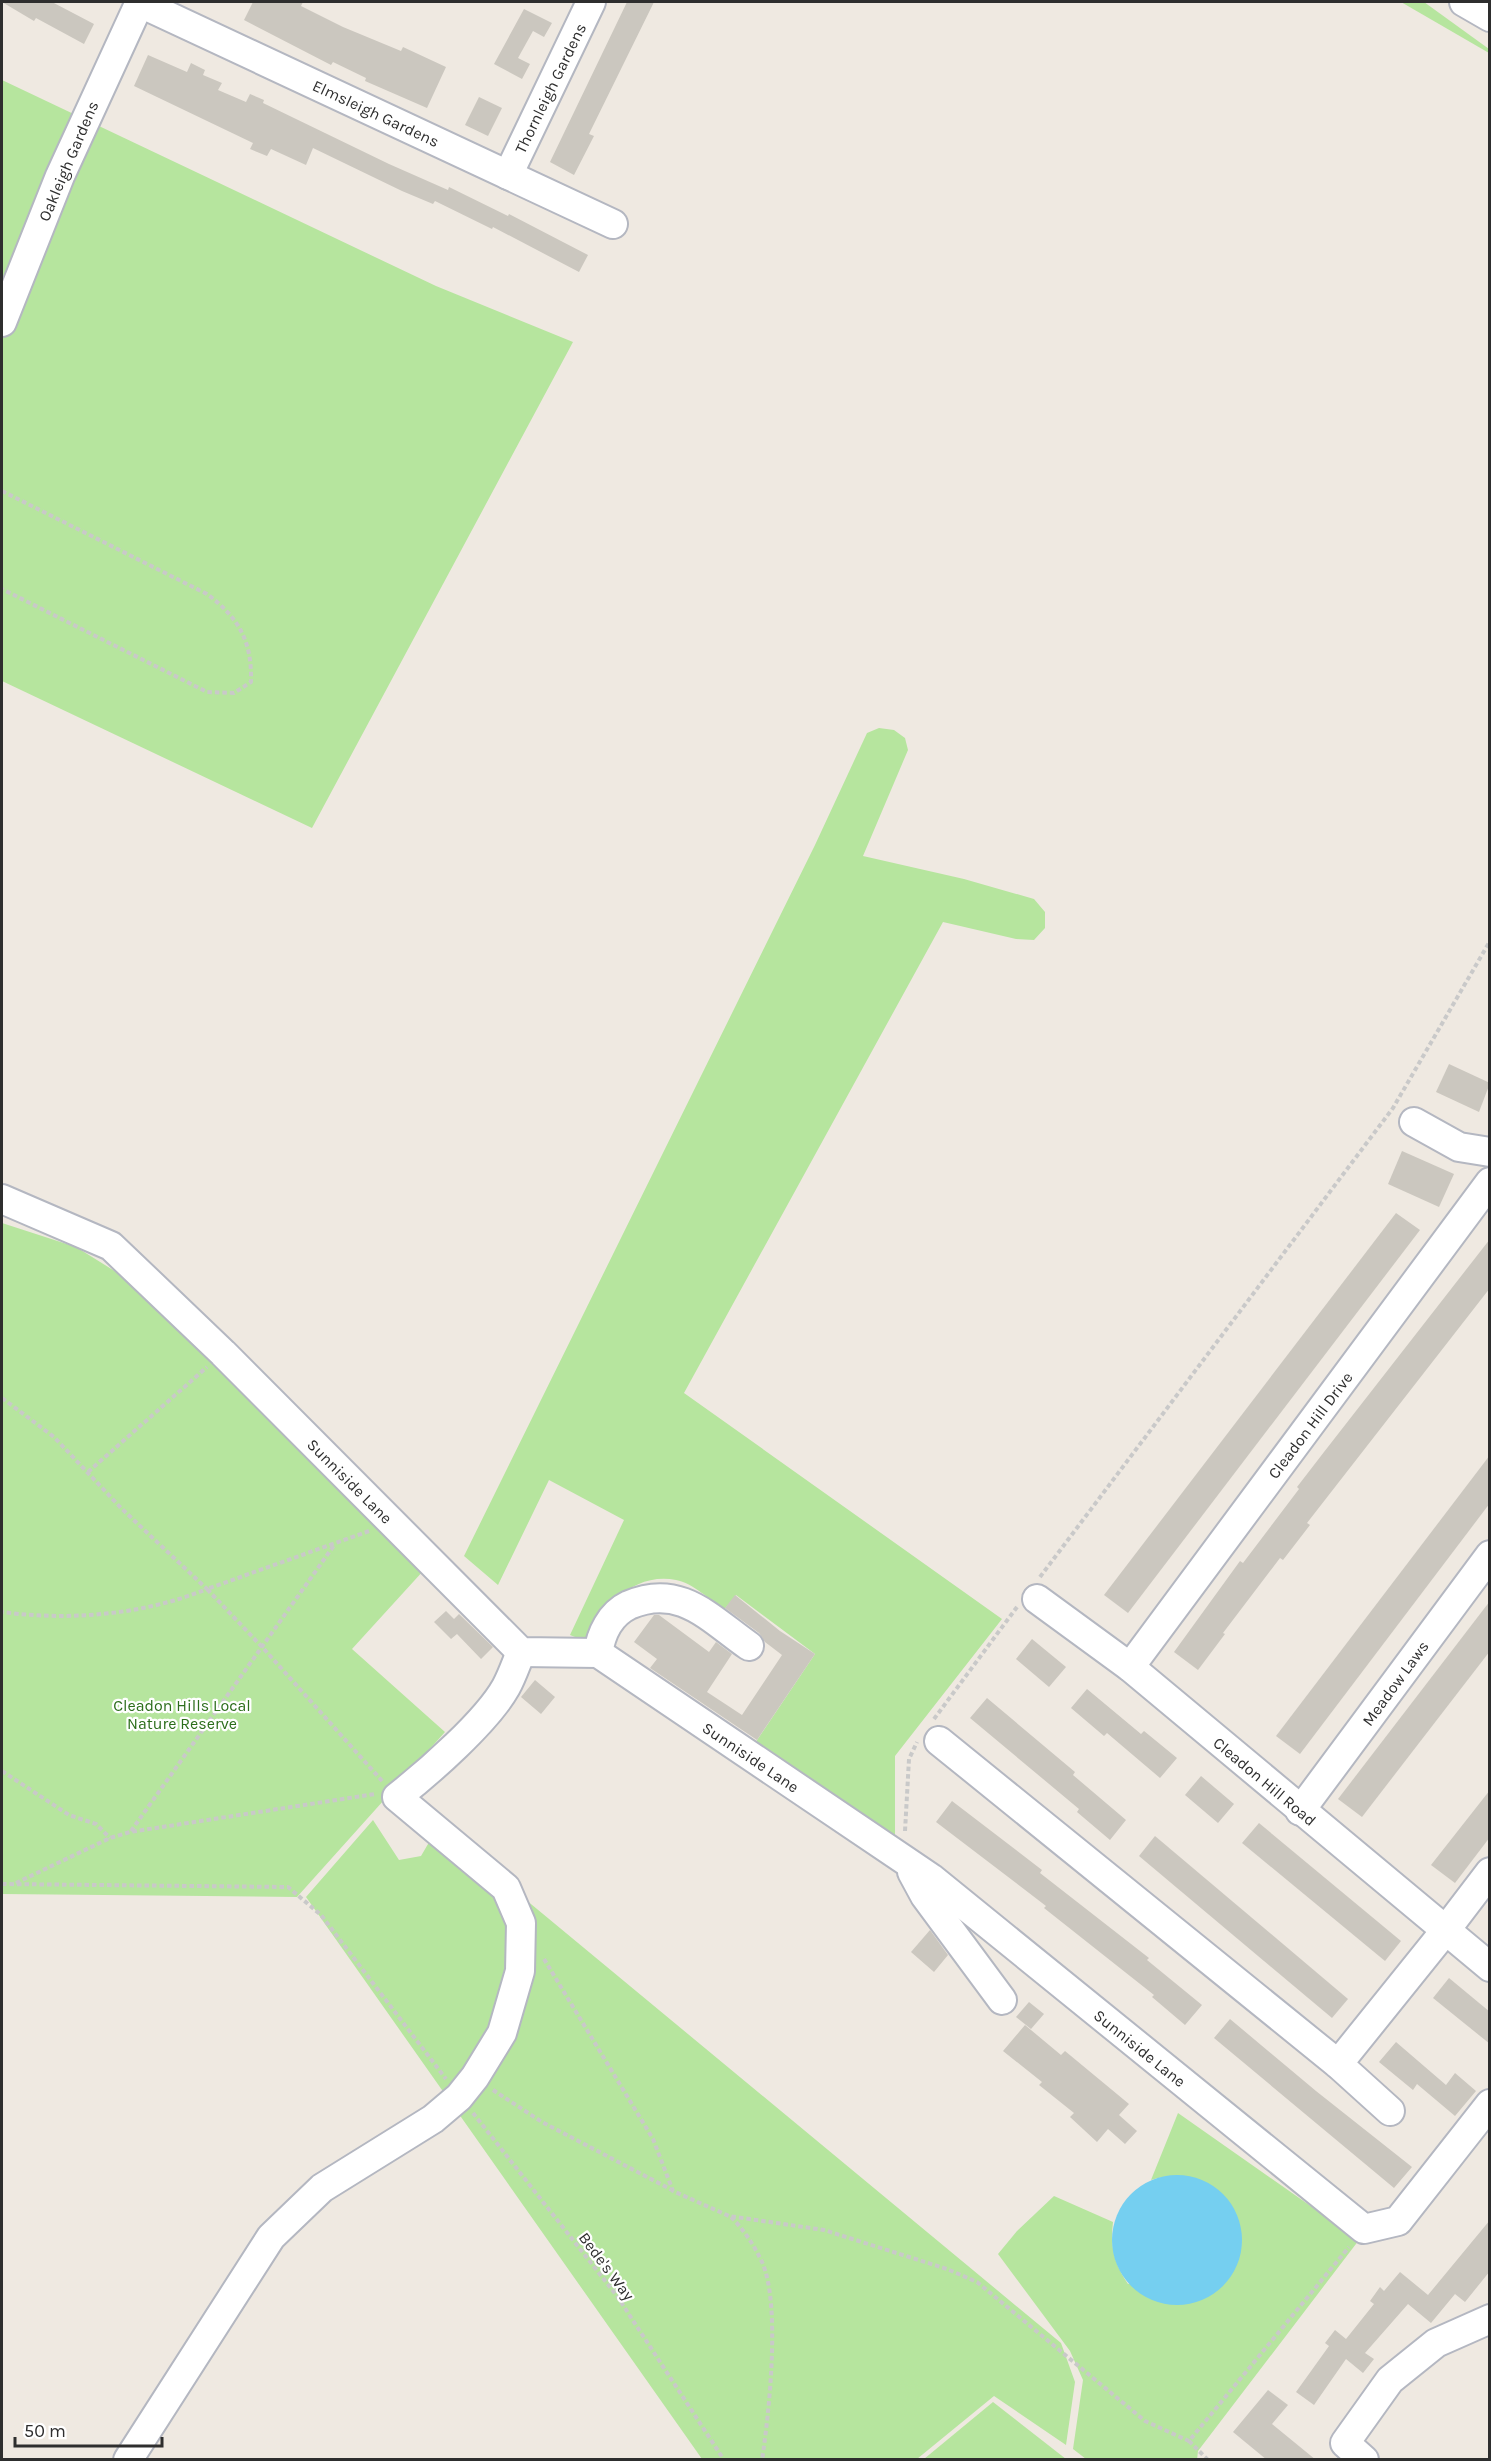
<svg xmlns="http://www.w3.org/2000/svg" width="1491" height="2461" font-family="Karla,sans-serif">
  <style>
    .green { fill: #b6e59e }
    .water { fill: #75cff0 }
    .building { fill: #cbc7bf }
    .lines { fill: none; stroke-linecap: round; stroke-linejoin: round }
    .minor-casing { stroke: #b4b7c1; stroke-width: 32 }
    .path { stroke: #c9c9c9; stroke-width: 4; stroke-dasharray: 4.5 3; stroke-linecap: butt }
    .minor { stroke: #fff; stroke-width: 28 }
    .labels { text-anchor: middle; stroke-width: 4.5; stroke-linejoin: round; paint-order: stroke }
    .street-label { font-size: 16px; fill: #2e2e2e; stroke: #fff }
    .park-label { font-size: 16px; fill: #2c6e1b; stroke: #fff }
  </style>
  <rect width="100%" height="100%" fill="#efe9e1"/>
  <g class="green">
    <polygon points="1401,2 1424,2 1489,49 1489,53"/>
    <polygon points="2,80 436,286 573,342 312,828 2,681"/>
    <path d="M879 728 894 730 905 738 908 750 863 856 964 879 1034 899 1045 912V928L1034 940 1016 939 943 922 684 1393 1002 1619 895 1756V1839L753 1746 815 1654 736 1595 724 1610C710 1600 693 1583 676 1580 633 1572 603 1607 585 1641L570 1635 624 1520 549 1480 498 1585 464 1556 815 845 867 733Z"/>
    <polygon points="2,1223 76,1247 142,1288 424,1570 352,1649 445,1732 297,1897 2,1894"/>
    <polygon points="373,1820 399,1860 421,1856 438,1827 1061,2343 1075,2382 1066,2445 994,2396 917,2459 702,2459 306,1897"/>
    <path d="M1178 2113 1359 2240 1198 2451 1197 2460 1086 2459 1073 2449 1083 2380 1070 2351 998 2254 1017 2231 1054 2196 1113 2222C1110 2247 1114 2263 1128 2284L1241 2249C1244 2198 1199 2164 1151 2180Z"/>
    <polygon points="993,2402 1066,2459 924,2459"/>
  </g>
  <circle class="water" cx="1177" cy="2240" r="65"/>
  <g class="building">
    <polygon points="2,2 52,2 94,24 84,44 36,18 34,21"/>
    <polygon points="253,2 303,2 301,6 343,27 401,51 403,47 446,67 427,108 365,81 366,78 333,62 331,65 244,20"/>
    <polygon points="627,2 654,2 589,134 594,136 574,175 550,162"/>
    <polygon points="524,9 552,23 544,37 533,31 518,58 530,64 522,79 494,64"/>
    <polygon points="148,55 187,72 191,63 205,70 203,75 222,83 218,90 246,102 250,94 264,100 263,103 389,164 448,190 449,187 508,216 509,214 588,255 579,272 493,227 492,229 435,201 433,204 402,191 313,148 306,165 271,149 267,156 250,149 253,143 134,86"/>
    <polygon points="479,97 502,108 488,136 465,125"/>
    <polygon points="1449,1064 1490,1083 1479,1112 1436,1092"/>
    <polygon points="1402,1151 1454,1174 1439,1207 1388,1184"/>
    <polygon points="1396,1213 1420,1230 1128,1613 1104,1595"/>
    <polygon points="1490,1239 1490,1288 1307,1523 1310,1525 1283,1560 1280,1558 1223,1633 1225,1634 1198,1670 1174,1652 1240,1561 1243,1563 1299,1489 1297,1487 1324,1452"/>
    <polygon points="1490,1455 1490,1503 1300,1754 1276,1736"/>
    <polygon points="735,1595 780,1631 815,1654 757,1740 650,1668 657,1659 634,1642 654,1615 659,1615 709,1652 716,1642 732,1654 707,1692 742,1715 782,1655 765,1642 759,1633 725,1608"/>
    <polygon points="1490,1601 1490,1651 1362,1817 1338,1799"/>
    <polygon points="446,1611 454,1619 459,1614 493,1647 481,1659 457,1634 451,1639 434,1622"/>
    <polygon points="1032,1639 1066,1667 1049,1687 1016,1659"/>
    <polygon points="535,1680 555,1697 541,1714 521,1697"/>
    <polygon points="1087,1689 1141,1734 1144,1731 1177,1758 1160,1778 1107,1733 1104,1736 1071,1708"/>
    <polygon points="987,1698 1075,1772 1073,1775 1126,1820 1110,1840 1077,1812 1079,1809 970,1718"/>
    <polygon points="1201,1776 1234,1804 1218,1823 1185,1795"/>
    <polygon points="1490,1790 1490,1837 1455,1883 1431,1865"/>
    <polygon points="952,1801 1042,1870 1040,1873 1149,1958 1147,1960 1202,2005 1185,2025 1152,1997 1154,1995 1044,1908 1046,1906 936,1822"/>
    <polygon points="1259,1823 1401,1941 1385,1961 1242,1843"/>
    <polygon points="1155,1836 1348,1999 1332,2018 1139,1856"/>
    <polygon points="930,1930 948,1955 934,1972 911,1952"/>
    <polygon points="1449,1978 1490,2012 1490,2044 1433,1998"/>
    <polygon points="1029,2002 1044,2014 1031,2029 1016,2017"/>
    <polygon points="1230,2019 1316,2091 1412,2167 1394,2188 1214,2038"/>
    <polygon points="1025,2025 1061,2055 1065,2051 1129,2104 1119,2115 1137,2131 1125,2144 1108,2129 1097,2142 1070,2117 1074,2113 1039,2085 1042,2082 1003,2051"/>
    <polygon points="1396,2042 1446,2085 1455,2073 1476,2091 1455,2116 1417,2084 1413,2090 1379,2062"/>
    <polygon points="1490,2220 1490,2271 1465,2302 1455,2294 1431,2323 1408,2304 1365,2353 1374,2359 1363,2373 1346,2359 1314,2405 1296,2392 1329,2346 1325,2343 1335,2330 1346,2339 1374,2304 1370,2301 1380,2287 1384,2291 1400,2272 1428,2295"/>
    <polygon points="1268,2390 1288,2405 1272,2424 1316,2460 1267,2460 1233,2432"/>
  </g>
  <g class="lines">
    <g class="minor-casing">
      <g id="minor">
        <polyline points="138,2 613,224"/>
        <polyline points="1464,2 1490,17"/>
        <polyline points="508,175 591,2"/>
        <polyline points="2,322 60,176 140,2"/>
        <polyline points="1414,1122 1459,1147 1490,1152"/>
        <polyline points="2,1199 111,1246 223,1353 521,1652 598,1653 903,1859 931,1878 1364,2229 1398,2221 1490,2104"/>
        <polyline points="1037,1599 1130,1667 1490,1967"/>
        <path d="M598 1653C601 1634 610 1614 629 1605 680 1583 709 1618 749 1646"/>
        <polyline points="1130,1667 1490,1182"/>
        <polyline points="939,1741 1338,2064 1445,1931 1490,1872"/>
        <polyline points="1300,1811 1490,1555"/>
        <polyline points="912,1872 925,1896 1002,2000"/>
        <polyline points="1338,2064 1390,2111"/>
        <path d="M128 2460 271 2237 322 2188 433 2119 459 2097 475 2077 502 2033 520 1971 521 1923 506 1888 397 1797C429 1772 487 1721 506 1687 512 1676 516 1664 521 1652"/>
        <polyline points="1364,2460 1345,2443 1390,2380 1436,2343 1490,2319"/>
      </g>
    </g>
    <g class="path">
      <path d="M2 491 207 594C239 618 252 641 251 682L234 693 207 692 2 589"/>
      <path d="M2 1398 54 1437 122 1509 207 1589C143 1615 69 1621 2 1612"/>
      <polyline points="88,1472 207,1367"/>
      <polyline points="369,1531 207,1589 264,1649 383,1782"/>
      <polyline points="1040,1577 1393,1108 1490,941"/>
      <polyline points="934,1719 1017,1607"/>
      <polyline points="2,1771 69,1815 96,1824 110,1838"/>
      <polyline points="131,1831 335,1544"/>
      <polyline points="905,1831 909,1759 917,1742"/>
      <polyline points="16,1883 110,1838 130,1832 375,1794"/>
      <polyline points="2,1884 288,1887 321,1915 446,2079"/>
      <polyline points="544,1959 653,2139 673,2191 729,2216 824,2230 947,2269 977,2282 1145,2421 1189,2441"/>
      <polyline points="493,2090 542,2122 672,2190"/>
      <polyline points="473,2113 617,2296 724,2460"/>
      <path d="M731 2217C744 2230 754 2245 762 2262 781 2304 769 2414 762 2460"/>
      <polyline points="1208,2460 1189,2441 1349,2247"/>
    </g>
    <use href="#minor" class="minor"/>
  </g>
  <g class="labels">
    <g class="street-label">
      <text transform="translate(550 88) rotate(-64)" y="6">Thornleigh Gardens</text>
      <text transform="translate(376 113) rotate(25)" y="6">Elmsleigh Gardens</text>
      <text transform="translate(68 161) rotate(-67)" y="6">Oakleigh Gardens</text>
      <text transform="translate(1310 1425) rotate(-53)" y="6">Cleadon Hill Drive</text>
      <text transform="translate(350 1481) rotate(45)" y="6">Sunniside Lane</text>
      <text transform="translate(1395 1683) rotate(-54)" y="6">Meadow Laws</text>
      <text transform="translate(751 1757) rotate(34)" y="6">Sunniside Lane</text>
      <text transform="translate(1265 1781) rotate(40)" y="6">Cleadon Hill Road</text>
      <text transform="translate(1140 2048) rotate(39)" y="6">Sunniside Lane</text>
      <text transform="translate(607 2266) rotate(53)" y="6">Bede's Way</text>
    </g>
    <g class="park-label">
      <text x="182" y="1711">Cleadon Hills Local<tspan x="182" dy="18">Nature Reserve</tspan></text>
    </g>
  </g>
  <rect width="1491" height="2461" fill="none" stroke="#2e2e2e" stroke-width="6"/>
  <path d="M15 2437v9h147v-9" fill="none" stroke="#2e2e2e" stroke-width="3"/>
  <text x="24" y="2437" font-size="18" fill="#2e2e2e" stroke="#ffffff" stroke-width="4.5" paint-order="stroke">50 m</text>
</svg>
